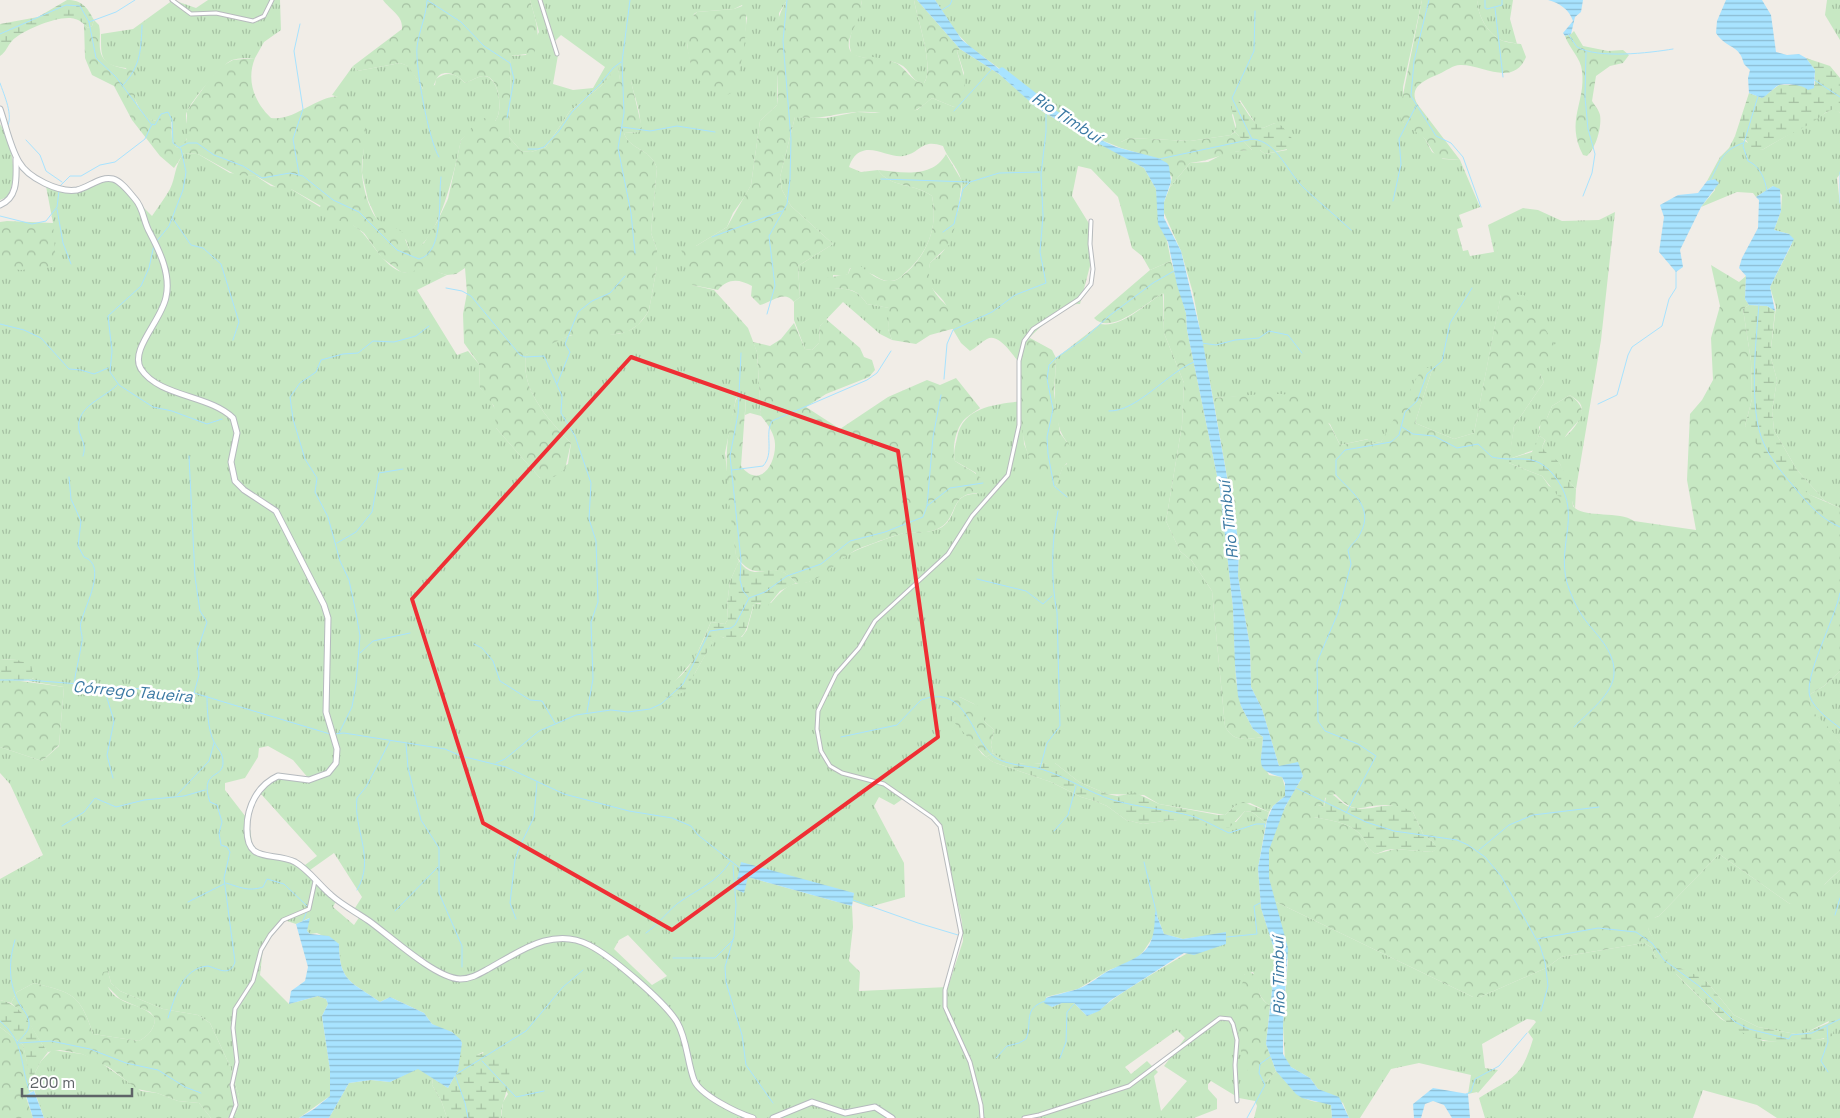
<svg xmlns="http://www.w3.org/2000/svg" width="1840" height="1118" font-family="'Space Grotesk',sans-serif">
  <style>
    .grass { fill: url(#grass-tufts); fill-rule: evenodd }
    .forest { fill: url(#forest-crowns); fill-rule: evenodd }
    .wetland { fill: url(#wetland-marsh) }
    .water { fill: url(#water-rules) }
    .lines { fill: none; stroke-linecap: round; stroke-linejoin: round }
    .stream { stroke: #a8e3ff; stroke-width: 1 }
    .river { stroke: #a8e3ff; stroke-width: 7 }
    .street-casing { stroke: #b7babd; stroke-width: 5 }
    .secondary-casing { stroke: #b5babe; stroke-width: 7 }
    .street { stroke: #fff; stroke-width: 3 }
    .secondary { stroke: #fff; stroke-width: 5 }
    .marked { fill: none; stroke: #ef2e34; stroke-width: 4; stroke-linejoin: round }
    .labels { text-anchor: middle; stroke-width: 5; stroke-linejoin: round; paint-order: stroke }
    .water-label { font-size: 16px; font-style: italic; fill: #3b79a3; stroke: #fff }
  </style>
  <defs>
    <pattern id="grass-tufts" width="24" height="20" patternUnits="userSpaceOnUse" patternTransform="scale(1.25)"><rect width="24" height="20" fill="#c7e8c3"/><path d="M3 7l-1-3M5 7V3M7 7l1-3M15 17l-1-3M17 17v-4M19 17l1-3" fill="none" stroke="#a5c0a2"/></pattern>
    <pattern id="forest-crowns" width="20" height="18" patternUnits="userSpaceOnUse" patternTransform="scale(1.25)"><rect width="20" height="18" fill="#c7e8c3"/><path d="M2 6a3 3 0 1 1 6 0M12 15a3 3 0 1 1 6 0" fill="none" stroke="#a5c0a2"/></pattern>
    <pattern id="wetland-marsh" width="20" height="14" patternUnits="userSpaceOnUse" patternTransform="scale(1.25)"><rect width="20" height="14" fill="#c7e8c3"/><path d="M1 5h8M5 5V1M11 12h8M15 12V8" fill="none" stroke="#a5c0a2"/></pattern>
    <pattern id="water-rules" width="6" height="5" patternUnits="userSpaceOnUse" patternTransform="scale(1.25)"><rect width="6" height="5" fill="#a8e3ff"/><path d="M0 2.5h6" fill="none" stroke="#8cbcd2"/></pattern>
  </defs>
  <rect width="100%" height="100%" fill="#f1ede7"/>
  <g class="grass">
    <path d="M173 0 196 8 208 0H280L281 30 264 42 255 58C248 58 239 58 232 60 222 64 185 107 186 116 187 129 192 137 180 148L176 147 172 140V122C166 121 158 122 152 120 135 114 131 83 126 68 100 65 101 57 101 34L133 29Z"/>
    <path d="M530 0H787L779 13 777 105 760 121 751 185 745 196 733 213 727 227 696 246 692 285 714 290 748 328 757 352 761 416 750 413 745 415 746 397 736 398 725 453 736 555 739 561 730 581 727 605 728 619 725 624 711 622 695 658 673 684 695 673 717 634 724 638 742 637 747 630 754 604 771 603C778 595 784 587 794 584 801 582 806 584 812 580 828 572 840 557 857 550 869 545 888 538 900 534 913 531 926 534 938 529 960 520 948 493 977 494L976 473 955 461C953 452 955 447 957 438 963 406 995 405 1022 401L1024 444 1030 458 1055 488 1063 466 1067 464V442C1051 423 1055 382 1056 358L1100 324C1122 328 1145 304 1163 293L1164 333 1184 383 1182 425 1166 521 1180 551 1192 561 1212 591 1225 726C1233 743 1246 739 1263 737L1261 760 1269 775 1282 777 1286 790 1285 796 1273 806 1269 812 1250 803 1235 806 1225 815 1159 804 1144 795 1107 794 1079 782 1055 763C1032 763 1012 769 993 753L991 745 994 730 985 722 974 704 960 697 952 703V707L965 731 982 754 993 762 1051 782 1081 797 1095 801 1107 806 1126 820 1143 824 1171 820 1190 822H1236L1245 811 1252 812 1266 823 1258 868 1261 908 1276 955 1270 1006C1253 992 1262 989 1253 972L1244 975 1266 1082 1276 1071C1287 1082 1296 1097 1312 1101 1318 1103 1324 1101 1331 1105L1332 1118H1254L1257 1106 1255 1101 1239 1098 1211 1081 1208 1084V1089L1217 1099V1109L1194 1118H501L503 1102 508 1094 483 1052 477 1055H459L462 1043 452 1032 440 1029 432 1024 424 1013 390 997 380 1002C352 982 339 982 339 944L317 933 310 934 307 931 309 918 296 924 284 920 263 948 260 975 289 1004 318 996 326 999 328 1004 322 1016 330 1070V1096L299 1118H233L238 1110 239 1096 230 1066 210 1023 198 1015 163 1009 120 991 111 983 108 971C108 976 107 983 108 987 117 1006 144 1003 155 1018 155 1029 148 1036 139 1041L93 1034C80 994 73 993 34 983L17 992 11 1003 0 1000V879L43 855 10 784 0 773V747L42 761 59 746 64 687 28 681 34 678 17 660 0 659V268H6L53 223 45 181C72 198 85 187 112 176L152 216C158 207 165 198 170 189 176 177 174 166 184 153L198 154 230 173 256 176 271 186 291 189 320 207 321 205C333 222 341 216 356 227 373 240 381 265 402 272 410 274 414 269 421 268 429 267 439 273 447 275L417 290 457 355 468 351 479 364 480 388 490 399 496 411V428L540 478 568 464 571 443C549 420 520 390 526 355 532 351 566 336 573 335 603 332 631 344 649 310L657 266V250L651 233 657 168C650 147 630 151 624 133L639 132C644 118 634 97 631 81H620L618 67 601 86 570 111 546 147 531 152 521 151 509 137 511 56 526 55 539 32ZM742 5 747 18 740 67 691 64 687 45 694 14 697 12 734 9ZM561 35 605 67 593 88 573 90 553 84 558 55 553 43ZM268 746 293 760 309 779C284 774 277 771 261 794L317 856 305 865 292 859 259 853 252 843 249 821 225 790V783L245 778 258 757 259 748ZM879 797 894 805 904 798 939 824 945 847 962 922 963 941 948 987 859 991 860 972 849 961 853 927 852 906 748 877 854 893 852 901 869 907 905 897 904 863 874 806ZM334 853 362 897 355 908 362 913 354 925 333 907 337 899 310 870ZM1156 913 1164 934 1183 939 1226 933C1191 950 1158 970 1125 991 1112 999 1102 1010 1087 1016L1074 1003H1062L1052 1007 1046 997 1078 989 1109 970 1134 961 1143 952 1155 934ZM628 935 667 976 652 985 614 949 619 940ZM1177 1030 1185 1038 1164 1066 1187 1081 1161 1111 1154 1076 1158 1072 1147 1061 1131 1074 1125 1067Z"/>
    <path d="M862 0H914C917 18 935 69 924 83 913 83 911 72 903 66 889 57 867 61 852 54 844 36 860 19 862 0Z"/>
    <path d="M935 0H1422L1403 87V122L1414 128 1425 139 1432 152 1443 159 1460 160 1480 207 1459 215 1463 227 1457 229 1463 251 1468 250 1470 256 1494 252 1488 225 1523 208 1538 210 1562 221 1599 220 1615 212 1601 340 1576 489 1565 477 1560 464 1546 454 1542 447 1546 439 1565 437C1573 431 1588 412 1579 402 1577 400 1573 397 1570 395L1552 406 1547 418 1539 427 1540 432 1534 450 1509 459 1514 426 1544 382 1501 295 1474 433 1454 439 1415 423 1432 370 1381 442 1370 444 1368 439 1340 445 1330 424 1281 394 1213 398 1193 293 1181 251 1164 213V202L1170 187 1190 163 1208 162 1225 153 1247 150H1260L1265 154 1287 150 1275 123 1263 128 1257 126 1240 100 1232 115 1236 130 1231 135 1190 141 1129 138 1121 142V148L1099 139 1056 111 969 46 956 32Z"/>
    <path d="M1478 0H1513L1510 19 1517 44C1512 42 1505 42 1501 40 1488 34 1476 13 1478 0Z"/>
    <polygon points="1827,0 1840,0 1840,40 1825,15"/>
    <path d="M960 49 999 74 1043 112 1144 168 1156 189 1161 229 1166 236 1171 261 1150 270 1142 256 1132 248 1118 197 1091 169 1078 166 1072 196 1093 230 1090 266 1080 304C1061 302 1034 334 1021 346V365C1014 357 999 332 987 339 981 342 976 348 970 351L961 343 952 328 956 326C951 318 948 305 941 298 928 284 926 284 930 263 934 259 941 255 944 250 952 240 965 192 961 180 958 167 947 158 943 146 921 138 921 153 903 156 890 158 873 145 860 152 854 155 851 161 849 167L861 172 878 170C890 188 915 183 932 196 938 226 929 252 906 272 901 277 897 281 890 281 882 282 876 275 869 273 862 271 856 270 850 268L848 274 843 276 833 275 834 288C850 289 858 290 867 304L890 308 888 329 892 340 880 334 843 302 820 326 819 343 812 350 805 349 794 320V302L800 297 798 266 833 244 791 206 782 190 780 177 795 117 826 118 857 112 876 113 917 110 932 98 954 107 964 73 957 51Z"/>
    <path d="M400 63 409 66 423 89 435 85 436 79C447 71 456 73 465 83 471 81 478 76 484 76 499 76 504 112 495 121L465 136 461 140C456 164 439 247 410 251L406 240 377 220 368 200 362 173 365 124 348 100 332 95 353 66 357 71Z"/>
    <polygon points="1834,108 1840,113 1840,174 1837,178 1840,205 1840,508 1825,501 1797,470 1774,430 1772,411 1777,380 1771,358 1771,348 1776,307 1770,287 1792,244 1789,234 1774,230 1781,211 1782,195 1773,186 1756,197 1753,193 1737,192 1701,207 1715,190 1715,179 1707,181 1720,157 1729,148 1735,136 1762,150"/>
    <path d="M0 124C12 142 19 178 7 197L0 200Z"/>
    <polygon points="1840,671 1840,743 1832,732 1810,710 1809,695 1824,686"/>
    <path d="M1719 854 1790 904 1825 884 1840 870V1118H1777L1757 1105 1703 1090 1693 1118H1485L1479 1098C1513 1077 1521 1079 1533 1039L1528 1032 1536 1022 1534 1020 1527 1019 1482 1044 1485 1068 1498 1070 1478 1093 1477 1092 1468 1094 1471 1075 1419 1063 1391 1069 1360 1118H1349L1343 1103 1318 1089 1310 1078 1291 1067 1285 1061 1283 1025 1288 960 1274 901 1473 997H1480L1546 968 1561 957 1644 943 1651 947 1656 958 1667 953C1660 949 1645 931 1648 922 1650 918 1655 918 1659 916ZM1680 968 1707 982 1734 1015 1758 1027 1796 1034 1805 1033 1829 1021 1824 1039 1784 1042 1763 1041 1721 1019 1676 974Z"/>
    <polygon points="52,1050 82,1054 97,1060 141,1091 157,1093 178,1101 199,1103 211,1118 44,1118 31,1081 41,1061"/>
    <polygon points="418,1068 433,1078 432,1085 441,1100 447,1118 329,1118 349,1083 371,1080 390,1082"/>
  </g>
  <g class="forest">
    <path d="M383 0H530C535 19 542 34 534 53L511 56 509 137 521 151 531 152 546 147 570 111 601 86 618 66 620 80 631 81 642 128 639 132 624 133C630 151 650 147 657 168L651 233 657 250V266L649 310 646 315 638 325 627 332 604 336 571 335 526 355C520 390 549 420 571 443L565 469 554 477 540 478 496 428 494 406 480 388 479 364 464 343 463 314 467 293 465 268 456 274 447 275 422 268 408 273 401 272 382 258 364 233 354 226 329 217 321 206 291 189 285 192 256 176 236 175 198 154 184 153 174 168 160 156 132 120 114 86 92 75 85 58 84 24 88 28 92 26 94 20 99 25C101 33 99 41 100 49 102 68 124 67 137 72 140 82 135 88 135 97 136 108 146 119 156 121L166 115 171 118 172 140 176 147 180 148 187 139V111L209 80 224 65 233 60 255 58C246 80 254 102 271 118 302 122 328 79 359 104 374 117 360 156 362 174 363 187 368 207 376 218 381 224 395 226 402 232L410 251 424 243 437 222 448 199 461 140 473 126 484 118 495 121C504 112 499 75 484 76 478 76 471 81 465 83 458 75 442 67 436 80 434 84 433 88 431 92L426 93 408 66 400 63 357 71 353 66 402 29C403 15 391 11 383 0Z"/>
    <path d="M787 0H862C861 5 861 11 859 16 856 27 838 50 858 56 862 58 868 57 873 57 882 58 888 60 896 63 906 68 912 83 924 83 935 68 917 18 914 0H917L960 49 957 51C961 69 974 94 954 107L932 98C900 127 892 109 856 112 832 114 820 120 795 117L780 177 782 190 791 206 833 244 798 266 800 297 794 302C784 289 771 303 760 305L751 296 752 286C739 279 728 278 718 290L692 285 681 249 696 246 727 227 751 185 760 121 777 105C782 67 765 35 787 0Z"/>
    <path d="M1422 0H1478C1476 13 1488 34 1501 40 1507 43 1514 43 1521 44L1526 57C1513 88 1482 64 1460 65 1453 65 1446 71 1439 74 1425 80 1407 87 1418 105L1460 160 1437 158 1425 139 1403 122 1399 115Z"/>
    <path d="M745 5C749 34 741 63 735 91L727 95C720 92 708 89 702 83 687 70 680 25 697 12L734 9Z"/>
    <path d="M1574 31 1583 46 1608 51 1623 50 1629 55 1623 63 1610 66 1596 76 1592 101C1595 106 1599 110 1600 115 1602 127 1596 148 1587 156L1583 155C1565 120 1586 103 1582 71 1581 58 1569 48 1565 36L1571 34Z"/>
    <path d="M1235 132 1252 150C1229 150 1212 161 1190 163L1170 187 1172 177 1152 157 1121 148V142L1129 138 1190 141 1231 135Z"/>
    <path d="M946 154 962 181 957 219 950 244 930 263C924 293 945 302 964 322L952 329 930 335 916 344 892 340 888 329 889 308 867 304C854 284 846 292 826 286L827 278 848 274 854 261C864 268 877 282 890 281 898 281 902 276 907 272 929 252 938 225 932 196 915 183 890 188 878 170 902 172 932 179 946 154Z"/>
    <polygon points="7,221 53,223 56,265 53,267 21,270 0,268 0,222"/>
    <path d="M1171 261 1186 313 1187 330 1220 490 1233 608 1236 680 1241 706 1253 729 1263 737C1246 739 1233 743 1225 726L1212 591 1192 561 1180 551 1166 521 1182 425 1184 383 1164 333V295L1163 293C1146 303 1111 336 1094 318L1150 270Z"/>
    <path d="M1711 265 1739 282 1746 276 1745 299 1749 305 1743 309 1751 361 1752 399 1745 426 1810 495 1840 508V671L1824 686 1809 695 1811 710 1833 732 1840 743V870C1825 883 1810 902 1790 904L1719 854 1659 916C1633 925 1661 944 1669 956L1666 963 1658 962 1651 947 1644 943 1561 957 1546 968 1480 997H1473L1274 901C1270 885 1266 868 1269 851 1273 825 1290 798 1303 776L1279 766 1262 709 1251 687 1250 647 1238 576 1239 544 1213 398C1235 397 1288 389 1305 399 1322 408 1332 428 1340 445L1369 439 1370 444 1381 442 1424 365 1432 370 1415 423 1454 439 1474 433 1501 294 1524 295 1562 356 1540 374 1544 382 1514 426 1509 463 1542 476 1549 486 1572 497 1573 506C1583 519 1618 510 1634 521L1696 530 1687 480 1690 414 1702 400 1713 380 1711 338 1720 306ZM1335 794C1357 817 1359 805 1386 805 1394 805 1405 809 1413 812L1423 834 1434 843 1436 849 1432 852 1395 849 1376 854C1367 850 1366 840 1359 833 1348 822 1328 820 1314 817L1318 805 1324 807 1325 798Z"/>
    <path d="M826 319 860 348 864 357 872 360 875 370 869 377 826 394 806 407 840 429 888 397 927 380 940 385 956 378 980 408C975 412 967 416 963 421 955 431 952 449 955 461 967 469 982 474 988 488L984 493C979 494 974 493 969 494 952 498 955 519 941 527 929 535 914 531 900 534 891 537 861 547 854 551 837 561 816 587 796 583 773 554 759 589 736 556 730 508 720 459 733 412 735 405 735 399 740 394L746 397 741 466C760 490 776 464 775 444 775 434 767 423 761 416L757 352 753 342 770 346 781 339 794 323 805 349 812 350 819 343 820 326Z"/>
    <path d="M1030 338 1052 350 1056 358 1054 393 1060 433 1072 449 1071 459 1063 467 1055 488 1047 487C1013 451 1021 392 1021 346Z"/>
    <path d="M1570 395C1597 416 1571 423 1563 441L1545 440 1539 435 1541 420 1547 418 1552 406Z"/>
    <polygon points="6,679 64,687 59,745 42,761 0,747 0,681"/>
    <polygon points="960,697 978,706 985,722 994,730 991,745 993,753 986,757 953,721 951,700"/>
    <path d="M108 971 111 983 120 991 163 1009 198 1015 210 1023 230 1066 239 1096 238 1110 233 1118H211L199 1103 178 1101 157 1093 137 1089 110 1068 82 1054 60 1050 48 1052C35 1036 28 1016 11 1003L17 992 34 983C73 993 80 994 93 1034L139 1041C148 1036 155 1029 155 1018L150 1012 120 999 103 982 101 979 103 972Z"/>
    <path d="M1248 972 1257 975C1261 992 1255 994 1270 1006L1266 1044 1276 1071 1266 1082 1252 1079C1233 1048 1237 1009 1244 975Z"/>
    <polygon points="0,1027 23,1045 34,1091 30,1092 26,1097 33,1118 0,1118"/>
  </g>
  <g class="wetland">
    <path d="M67 0C82 0 87 7 94 20L92 26 88 28C84 24 80 20 75 19 61 14 22 30 12 41 7 46 7 51 0 56V24L38 17Z"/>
    <path d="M1806 58 1830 66 1840 78V113L1834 109C1826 111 1821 117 1814 121 1797 132 1779 139 1762 150L1751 147 1746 140 1738 139 1735 136 1749 93 1762 98 1779 85H1815V70Z"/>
    <path d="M1233 95C1245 104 1249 122 1263 128L1275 123 1282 126 1294 141 1292 148 1265 154 1260 150H1252L1235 132 1236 125 1228 96Z"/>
    <polygon points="1749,305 1767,306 1775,311 1771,348 1771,358 1777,380 1772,411 1774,430 1797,470 1825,501 1810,495 1766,459 1745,426 1752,399 1751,361 1743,309"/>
    <path d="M1539 435 1545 440 1542 447C1547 456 1556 457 1560 464 1566 475 1566 479 1576 489L1575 509 1571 498 1558 496 1542 476 1509 463V459L1532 452Z"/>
    <path d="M739 561C758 588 772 553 796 583L780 591 766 608 760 603 754 604C746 626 748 650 717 635L684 692 668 698 663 695 665 688C691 673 700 648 711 622L725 624 728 619 727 605 730 581Z"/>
    <path d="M0 659 17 660 31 664 34 678C23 684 11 677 0 681Z"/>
    <path d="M993 753C1012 768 1032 763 1055 763L1079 782 1107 794 1117 796 1136 793 1159 804 1218 815H1225L1235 806 1243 802 1269 812 1266 823 1252 812 1245 811 1229 828H1222L1171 820 1143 824 1126 820 1107 806 1095 801 1081 797 1051 782 993 762 986 757Z"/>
    <path d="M1327 793C1338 795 1340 804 1350 807 1375 814 1385 797 1413 812L1423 834 1434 843 1437 849 1432 852 1395 849 1386 850 1376 854C1367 850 1366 840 1359 833 1348 822 1328 820 1314 817L1311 808 1318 805 1324 807Z"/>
    <path d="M1674 968H1680L1698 976 1707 982 1734 1015 1758 1027 1796 1034 1805 1033 1835 1020V1027L1832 1036C1820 1040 1807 1041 1794 1042 1735 1046 1715 1010 1676 974Z"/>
    <path d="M0 1000C26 1005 33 1034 48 1052L41 1061 31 1081 23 1045 0 1027Z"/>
    <path d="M491 1051C526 1066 500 1095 501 1118H447L441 1100 432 1085 433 1078 448 1088 458 1070 459 1055H477Z"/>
  </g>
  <g class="water">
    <path d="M917 0H935L962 40 1031 94 1099 139 1116 147 1158 158 1167 163 1169 166 1171 182 1164 202V218L1181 251 1202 338 1239 544 1238 576 1250 647 1251 687 1262 709 1279 766 1298 762 1303 776 1285 807 1269 850V878L1288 948 1283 1025V1054L1291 1067 1310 1078 1318 1089 1339 1097 1349 1118H1332L1331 1105 1302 1098 1296 1094 1276 1071 1266 1044 1276 955 1261 908 1258 868 1267 820 1273 806 1285 796V783L1282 777C1253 770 1262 762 1263 737L1253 729 1241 706 1238 696 1235 665 1233 608 1220 490 1187 330 1186 313 1177 285 1168 242 1158 224 1156 189 1144 168 1075 131 1036 107 999 74 960 49Z"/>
    <path d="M1548 0H1583L1581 12 1575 17 1571 34 1565 36 1563 33 1573 21C1569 9 1559 3 1548 0Z"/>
    <path d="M1726 0H1762L1771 15 1776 52 1787 55 1799 54 1806 58 1815 70 1814 88 1808 90C1804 85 1786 83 1779 85 1773 88 1768 95 1762 98L1749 93 1748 78 1750 70 1744 64C1739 43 1727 50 1716 33L1717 21Z"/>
    <polygon points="1715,179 1719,183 1701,207 1680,250 1683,267 1676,272 1659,252 1664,217 1660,205 1678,195 1698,193 1707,181"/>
    <polygon points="1773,186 1780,189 1781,211 1774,230 1789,234 1794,239 1770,287 1775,311 1767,306 1749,305 1745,299 1746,276 1739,268 1742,258 1758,228 1759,200 1756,197"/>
    <polygon points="741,862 854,893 852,906 748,877 744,893 735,889"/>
    <path d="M1155 911 1164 934 1183 939 1226 932V944L1194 955 1184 953 1111 1000 1099 1011 1087 1016 1074 1003H1062L1052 1007 1044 1003 1046 998C1057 994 1070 992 1080 988 1091 984 1100 975 1110 970 1144 954 1155 953 1155 911Z"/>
    <path d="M310 918 307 931 310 934 329 936 339 944C339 982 352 982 380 1002L390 997 424 1013 432 1024 452 1032 460 1039 462 1043 458 1070 448 1088 418 1069 390 1082 371 1080 349 1083 329 1118H299L314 1109 330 1096V1070L322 1016 328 1004 326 999 318 996 289 1004 291 991 305 981 308 967 296 924Z"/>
    <polygon points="1433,1088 1468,1094 1470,1118 1452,1118 1444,1105 1433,1101 1425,1104 1421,1118 1414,1118 1413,1104"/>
    <polygon points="34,1091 44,1118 33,1118 26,1095"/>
  </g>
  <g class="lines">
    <g class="stream">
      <polyline points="427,0 461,22 484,46 510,63 514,79 507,118"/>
      <polyline points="630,0 622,62 624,113 618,148 631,213 635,253"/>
      <polyline points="1429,0 1414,61 1411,96 1436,136 1451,143 1463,157 1481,207"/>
      <polyline points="1485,0 1485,8 1487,9 1502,5 1502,0"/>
      <path d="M427 1C426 17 419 31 417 47 415 66 429 142 439 157"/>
      <polyline points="1495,8 1503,77"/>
      <polyline points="942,10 950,5 952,0"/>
      <polyline points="89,22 116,12 135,0"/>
      <polyline points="0,34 66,5 80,6 89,22 96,58 116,77 151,124"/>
      <path d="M1568 34 1577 47C1598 59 1649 53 1673 49"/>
      <polyline points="1813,79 1840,97"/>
      <path d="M0 83C4 95 14 116 7 127"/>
      <path d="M123 85C141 66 141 49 142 25"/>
      <path d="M1758 96 1743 146 1748 161C1760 166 1765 179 1767 191"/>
      <polyline points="954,111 992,69"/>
      <polyline points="622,127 650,131 677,126 715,132"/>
      <polyline points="1252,139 1232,98 1254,51 1255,11"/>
      <polyline points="26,140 40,155 46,171 62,182"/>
      <path d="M180 147 188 143H197L214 155 243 166 262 178 290 173 303 176 333 200 359 212 397 250 419 259C445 253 438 197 441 177"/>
      <polyline points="528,149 538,149 544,147 559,131 572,112 601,83 613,68 621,62"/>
      <path d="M1159 159 1253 139C1278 142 1288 174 1305 189 1320 203 1336 216 1351 230"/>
      <polyline points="1840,172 1840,203"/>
      <polyline points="299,174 293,139 303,109 294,51 300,24"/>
      <polyline points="881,179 969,182"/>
      <path d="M1710 181C1720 162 1721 151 1743 143"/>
      <polyline points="59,187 70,176 81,176 100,165 115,162 145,139 152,124 155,125 161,114 168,112 172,120 173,143 181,149 186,172 183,190 169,226 156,242"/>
      <polyline points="1583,196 1592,173 1595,154 1588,129 1585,97 1586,52"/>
      <polyline points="1393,201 1401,164 1399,139 1416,106"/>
      <polyline points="57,209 63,243 71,264"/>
      <polyline points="0,216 32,224 46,221 57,207 59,191"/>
      <polyline points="173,219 191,245 203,248 221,264 239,322 233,340"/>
      <polyline points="943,232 954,224 963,189 970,182 999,173 1040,172"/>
      <polyline points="712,237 782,211"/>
      <polyline points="154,245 149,268 141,286 108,316 112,351 110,372 119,385 153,407 172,411 207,424 222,419"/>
      <polyline points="446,288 462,291 471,296 520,355 525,357 544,356 562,396 561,413 575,436 591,483 589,519 596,541 598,602 591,622 593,679 587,712"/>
      <path d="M1759 304C1756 342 1748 410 1764 444 1771 460 1784 475 1795 488 1808 504 1821 519 1840 527"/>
      <polyline points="767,314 775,286 769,236 787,204 790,179 791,139 783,41 787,0"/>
      <polyline points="0,324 24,330 41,338 69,369 81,370 94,374 108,368"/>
      <polyline points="1201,343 1216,345 1235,340 1259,338 1269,331 1288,335 1302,353"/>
      <polyline points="741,353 738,414 730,456 741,560 740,580 743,591 748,597"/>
      <polyline points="944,379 947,344 953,330 992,312 1015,295 1046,283 1040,252 1043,216 1041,174 1046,132 1046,114"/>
      <polyline points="557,384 570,352 565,344 578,312 592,301 610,293 625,276"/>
      <polyline points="1598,404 1617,395 1628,355 1632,347 1662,326 1669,299 1676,288 1676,271"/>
      <path d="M1109 411C1137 412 1168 372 1194 362"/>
      <path d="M1402 427 1413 434 1434 436 1457 448 1478 444 1492 457C1517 463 1532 451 1552 473 1585 511 1556 542 1567 583 1571 595 1576 607 1583 617 1595 634 1615 650 1614 673 1614 694 1587 713 1574 727"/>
      <path d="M83 456C87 444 81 440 79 430 75 406 105 398 117 385"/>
      <polyline points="189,456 195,577 200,611 207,622 197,651 199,675 194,693"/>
      <path d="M732 470 763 466C775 453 764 434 772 421L867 380 877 373 891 351"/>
      <path d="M69 477 71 499 81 521 78 546 84 557C108 565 85 606 81 622 79 628 83 635 82 641 80 655 76 669 74 684"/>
      <polyline points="1067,497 1054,486 1048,454 1047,437 1053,409 1047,379 1049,365 1056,358 1085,338 1109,316 1153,283 1174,271"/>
      <polyline points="927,506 950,488 983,483"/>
      <polyline points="337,543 356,532 372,512 379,473 403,469"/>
      <polyline points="977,579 1026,591 1043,604 1052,596"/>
      <path d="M1840 593C1835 619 1803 678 1810 697 1815 710 1830 720 1840 728"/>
      <polyline points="474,644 482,648 493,661 500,681 530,700 542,701 555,723"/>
      <polyline points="360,653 373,641 410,633"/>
      <polyline points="0,680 28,680 194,693 330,734"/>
      <polyline points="104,688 114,721 107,755 113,778"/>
      <polyline points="339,733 352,707 356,684 360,636 356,613 349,580 340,561 328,517 315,492 317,478 305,459 293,419 290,397 300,383 316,372 321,360 343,354 358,353 373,341 394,342 416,336 429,326"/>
      <polyline points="334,734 344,733 445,749 461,756 506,767 564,794 629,811 672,818 691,826 698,835 741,869"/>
      <path d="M841 737 897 725 921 700C971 681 971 748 1000 760 1016 767 1032 765 1047 771 1070 779 1090 793 1113 800 1140 808 1168 809 1195 817 1206 821 1218 828 1229 833L1256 824H1265L1264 827"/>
      <polyline points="406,744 408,768 421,820 439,848 439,893 462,946 462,967"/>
      <polyline points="496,763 505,759 539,731 576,715 611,710 628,712 650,709 661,704 683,684 710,631 731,628 735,625 749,598 765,592 787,576 821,564 850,541 885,532 923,517 927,506 933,437 941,395"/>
      <path d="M1040 768 1047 743 1060 726 1057 612C1051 584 1051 540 1058 511"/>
      <polyline points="1296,788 1366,822 1394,831 1457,840 1468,845 1485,857 1501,876 1540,946 1545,962 1548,986 1541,1011"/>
      <polyline points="177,795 209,761 214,743"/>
      <path d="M1346 813 1376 756 1358 744 1325 731 1318 721 1317 662 1338 613 1345 587 1351 564 1348 550C1351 544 1357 541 1360 534 1375 507 1351 492 1336 475V460L1345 450 1391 442 1399 435 1405 412 1417 401 1427 374 1442 361 1450 323 1472 288"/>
      <polyline points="62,826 84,812 95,798 116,807 144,800 184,796 205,790"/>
      <polyline points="1054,831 1068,815 1076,786"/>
      <polyline points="1479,850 1509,825 1533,815 1599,807"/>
      <polyline points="1144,862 1157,915"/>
      <polyline points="733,865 736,905 734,936 725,967 726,982 742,1035 746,1065 773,1103"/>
      <path d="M226 883C240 887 248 892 263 887L267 879 284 884 308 907"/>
      <path d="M357 890C376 859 353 829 357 798L366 787 390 741"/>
      <polyline points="853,900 918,923 958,935"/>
      <polyline points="188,902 224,884"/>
      <polyline points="395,911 438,867"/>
      <polyline points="1835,915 1840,898"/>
      <polyline points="516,919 510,903 515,860 519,848 534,817 537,782"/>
      <polyline points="303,921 307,911"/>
      <path d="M646 933C661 922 668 910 681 901 700 888 717 882 730 862"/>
      <polyline points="1227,937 1257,934 1254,906 1260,903"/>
      <polyline points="1537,939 1598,928 1636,932 1652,943 1664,960 1699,986 1735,1022 1749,1029 1789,1039 1791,1035 1812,1033 1840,1019"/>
      <path d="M15 940C9 960 8 981 18 1001 22 1010 30 1015 29 1026 28 1032 22 1037 18 1042"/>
      <polyline points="673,958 715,958 734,939"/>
      <path d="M168 1018C175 997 182 968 208 966 219 969 230 977 235 962L224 878 230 852 227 847 221 845 219 833 222 822 217 805 210 802C199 770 223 779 223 763 223 752 218 750 214 742 208 730 207 710 207 696"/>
      <path d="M0 1021C26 1043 19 1064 30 1092"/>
      <polyline points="1827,1026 1828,1042 1821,1061 1828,1072"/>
      <polyline points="18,1043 51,1041 90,1049 126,1063 158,1070 185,1087 201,1093"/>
      <path d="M996 1058 1007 1046 1019 1043 1026 1039C1033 1022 1022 1009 1045 1001"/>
      <polyline points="1060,1058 1066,1042 1067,1012 1074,1004"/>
      <polyline points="482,1061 516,1097 544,1091"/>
      <polyline points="455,1075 526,1031 563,987 583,970"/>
      <polyline points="455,1075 465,1103 468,1118"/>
      <polyline points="1466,1094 1471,1092 1475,1079 1499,1066 1527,1033"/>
      <polyline points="1247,1118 1265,1085 1259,1073 1260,1064 1271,1056"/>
    </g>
    <polyline class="river" points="1002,71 1043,103"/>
    <g class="street-casing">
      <g id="street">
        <polyline points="172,0 191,14 216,13 253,21 264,16 272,0"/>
        <polyline points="540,0 557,54"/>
        <polyline points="231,1118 236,1105 232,1085 237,1062 233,1028 235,1009 253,981 261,950 270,935 283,920 309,909 315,881"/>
        <polyline points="982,1118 981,1105 970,1062 945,1007 945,990 961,933 940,826 933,818 884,784 842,773 830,766 821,751 817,729 818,711 836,674 859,648 875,621 948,554 972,516 1008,475 1019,425 1019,361 1024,341 1033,329 1079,299 1091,284 1093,269 1090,244 1091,221"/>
        <polyline points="1024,1118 1039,1115 1129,1086 1220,1018 1230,1019 1233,1024 1237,1040 1235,1065 1237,1101"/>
      </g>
    </g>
    <g class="secondary-casing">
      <g id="secondary">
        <path d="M0 109C6 126 10 147 19 162 28 178 59 193 77 190 90 187 100 176 113 179 121 181 129 192 135 199 144 209 143 221 150 233 160 252 171 275 166 297 162 320 129 350 141 369 159 397 210 395 233 418L237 433 231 462 235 481 244 490 276 511 324 605 328 618 326 712 337 749 336 763 328 773 309 780 278 776C258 785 247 806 247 828 246 865 273 851 295 862 309 870 319 885 331 895 342 905 356 912 369 921 390 936 435 978 460 979 471 979 479 974 488 969 519 952 553 926 589 945 611 956 664 1001 677 1022 687 1039 687 1061 694 1080 700 1095 737 1113 753 1118"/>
        <path d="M0 205C19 197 16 176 16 159"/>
        <polyline points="773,1118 812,1102 845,1113 875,1107 892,1118"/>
      </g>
    </g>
    <use href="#street" class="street"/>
    <use href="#secondary" class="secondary"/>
  </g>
  <path class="marked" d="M631 357 898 451 938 737 672 930 483 823 412 599Z"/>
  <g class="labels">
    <g class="water-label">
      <text transform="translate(1067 117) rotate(33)" y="6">Rio Timbuí</text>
      <text transform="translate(1228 520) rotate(-96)" y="6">Rio Timbuí</text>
      <text transform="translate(133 691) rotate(5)" y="6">Córrego Taueira</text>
      <text transform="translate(1278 976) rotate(-91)" y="6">Rio Timbuí</text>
    </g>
  </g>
  <path d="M22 1088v8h110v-8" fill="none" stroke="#5e6367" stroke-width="2.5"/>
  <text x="30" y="1088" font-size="15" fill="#5e6367" stroke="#ffffff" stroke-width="4" paint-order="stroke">200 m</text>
</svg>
